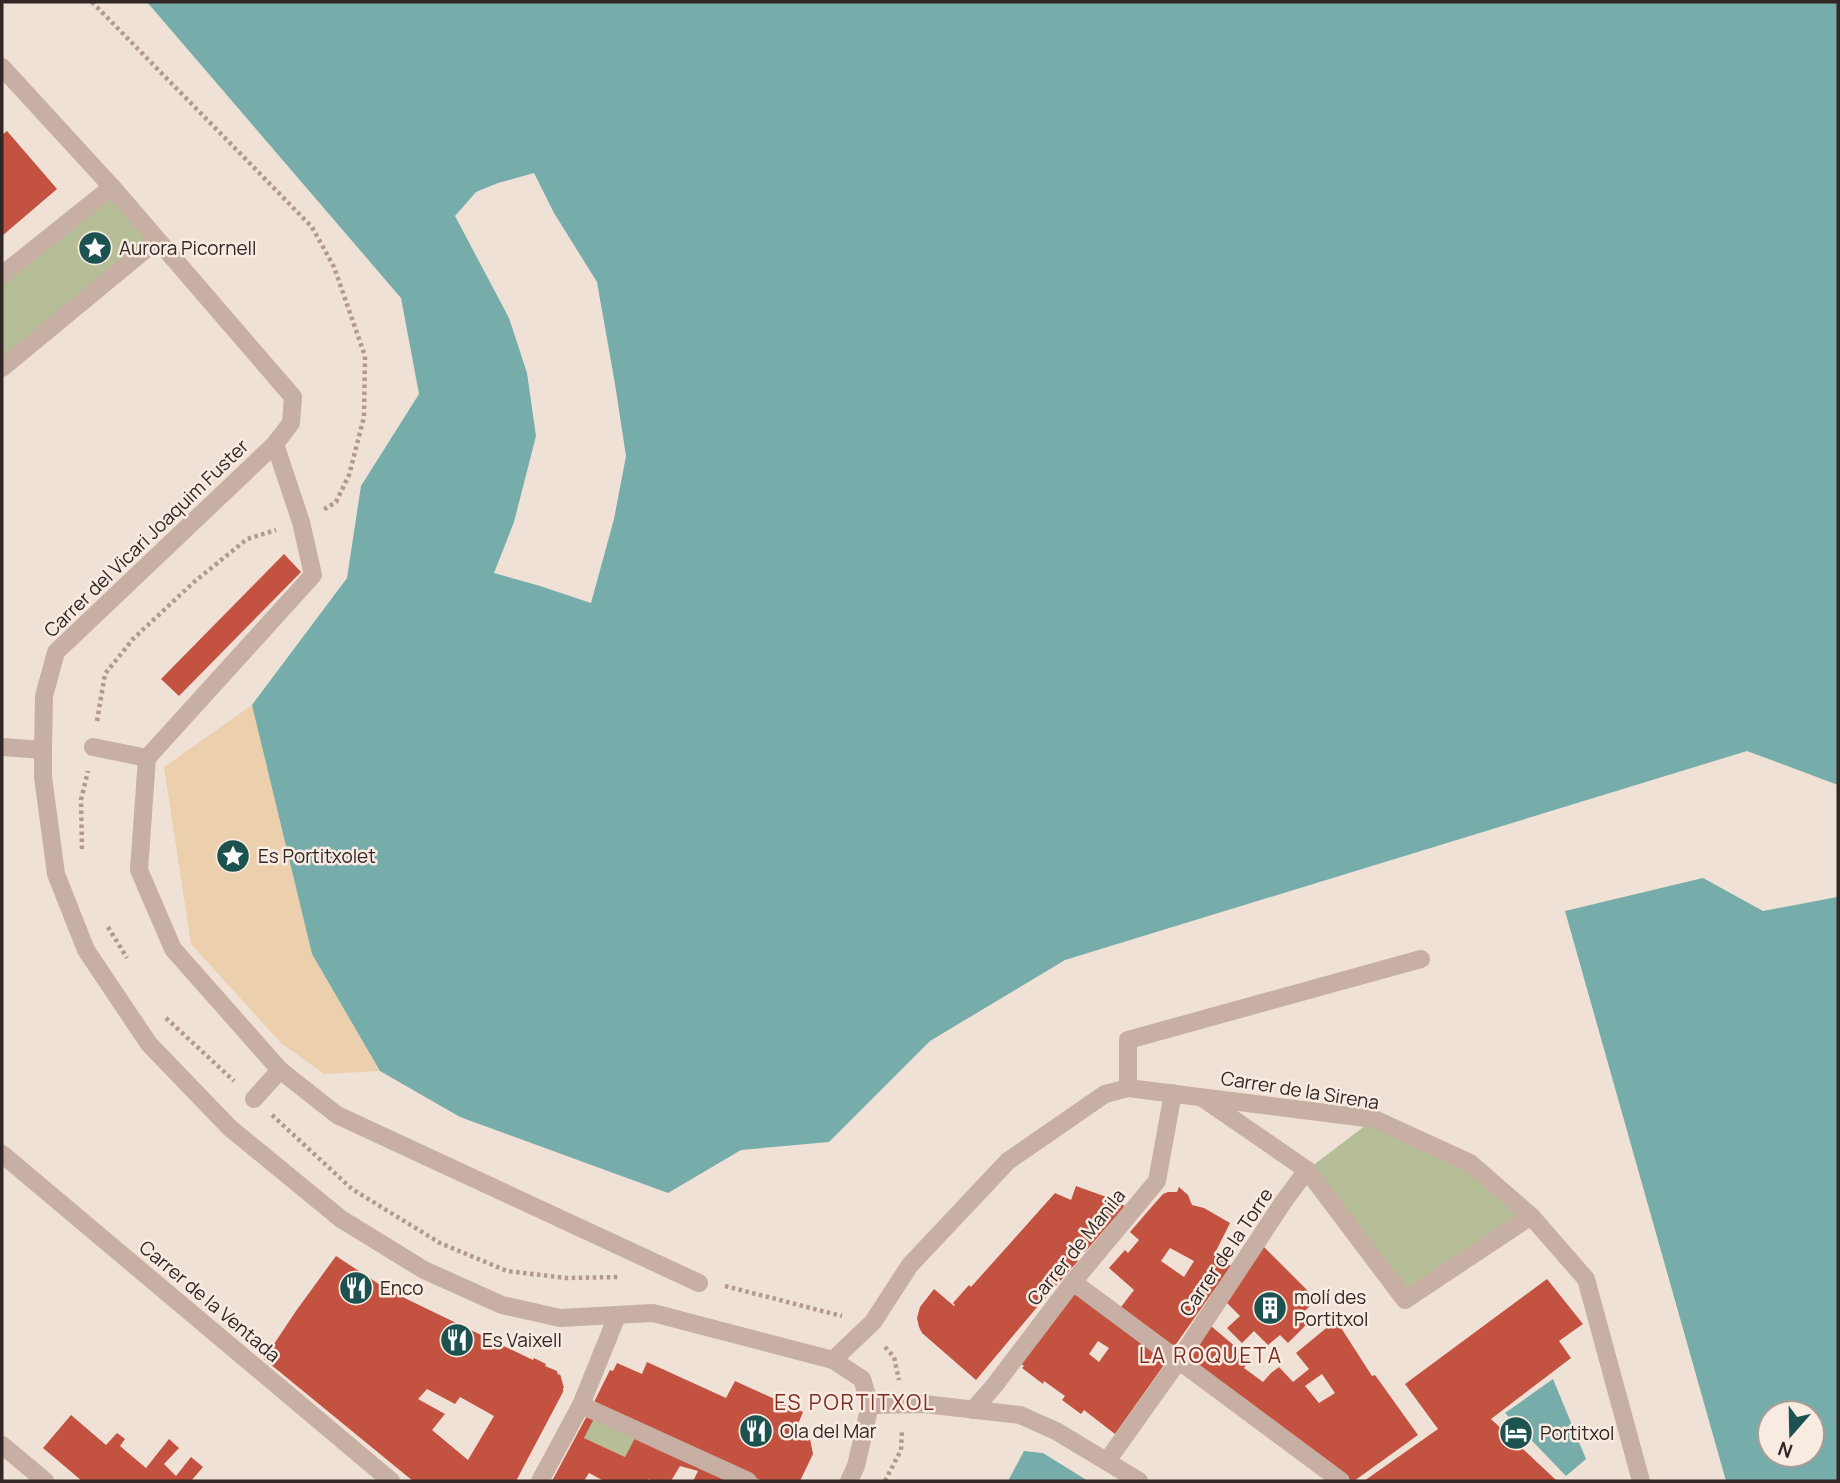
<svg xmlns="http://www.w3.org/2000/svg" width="1840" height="1483" font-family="Manrope,sans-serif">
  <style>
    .green { fill: #b5be97 }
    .sand { fill: #eccfac }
    .water { fill: #76aca9; fill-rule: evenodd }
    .pier { fill: #f0e1d6 }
    .building { fill: #c45240; fill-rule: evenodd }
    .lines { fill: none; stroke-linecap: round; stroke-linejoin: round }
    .path { stroke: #b3998d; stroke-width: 4.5; stroke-dasharray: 3.5 3.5; stroke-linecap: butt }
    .minor { stroke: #c7afa3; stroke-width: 18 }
    .labels { text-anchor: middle; stroke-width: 5; stroke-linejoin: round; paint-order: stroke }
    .poi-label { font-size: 19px; fill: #322725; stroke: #f8ebe2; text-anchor: start }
    .street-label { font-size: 19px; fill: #322725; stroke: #f8ebe2 }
    .neighbourhood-label { font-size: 21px; letter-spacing: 2px; fill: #7f2c20; stroke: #f8ebe2 }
  </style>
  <rect width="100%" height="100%" fill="#f0e1d6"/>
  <g class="green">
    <polygon points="112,187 157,240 2,368 2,275"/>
    <polygon points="1374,1119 1470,1163 1531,1216 1405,1300 1307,1170"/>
    <polygon points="596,1415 637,1434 625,1457 584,1438"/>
  </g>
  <polygon class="sand" points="252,705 312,954 380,1071 324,1074 281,1043 191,944 164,767"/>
  <g class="water">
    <polygon points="147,2 1838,2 1838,785 1747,751 1065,960 930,1041 829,1142 741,1150 668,1193 460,1117 380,1071 312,954 252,705 347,578 361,486 419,394 401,298"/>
    <path d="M1703 878 1763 911 1837 897 1838 894V1481H1726L1565 911ZM1770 1413H1812V1455H1770Z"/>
    <polygon points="1553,1379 1586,1459 1566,1476 1505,1413"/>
    <polygon points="1024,1451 1043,1453 1088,1481 1008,1481"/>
  </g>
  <polygon class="pier" points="534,173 554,213 597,282 615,384 626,456 614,519 591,603 540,586 494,573 514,522 536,436 527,373 509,318 455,216 476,192 498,183"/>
  <g class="building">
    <polygon points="7,131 57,189 2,236 2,135"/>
    <polygon points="284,554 301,572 179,696 161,679"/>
    <polygon points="1076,1186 1112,1199 1111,1200 1125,1206 1085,1252 1078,1246 1071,1255 1078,1261 1038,1306 976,1380 922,1333 919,1327 917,1318 920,1307 934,1289 954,1306 955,1305 953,1303 969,1285 971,1287 1055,1193 1071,1200"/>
    <path d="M1179 1187 1188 1195 1192 1205 1204 1208 1230 1223 1214 1255 1231 1266 1174 1347 1121 1307 1134 1290 1109 1268 1125 1250 1128 1253 1139 1240 1130 1232 1155 1203 1163 1194 1168 1192H1177ZM1170 1248 1194 1261 1184 1277 1161 1261Z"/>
    <polygon points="1261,1244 1317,1300 1299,1316 1307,1324 1288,1343 1280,1335 1268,1345 1254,1331 1242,1343 1227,1328 1240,1316 1223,1299"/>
    <path d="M336 1256 388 1290 533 1360 534 1358 546 1364 545 1366 557 1371 558 1375 560 1374 564 1388H563V1392L516 1481H413L264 1359 296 1311ZM427 1389 455 1404 460 1397 494 1416 468 1460 432 1430 445 1414 418 1399Z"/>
    <polygon points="1547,1279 1583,1324 1559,1341 1571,1358 1491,1419 1557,1481 1364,1481 1438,1429 1405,1384"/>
    <path d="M1072 1292 1166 1362 1115 1434 1084 1410 1081 1414 1062 1400 1065 1396 1044 1381 1043 1384 1022 1368 1024 1366 1020 1363ZM1098 1341 1109 1348 1099 1362 1089 1354Z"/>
    <path d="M1336 1320 1372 1376 1375 1375 1418 1435 1354 1481H1350L1189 1358 1211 1326 1250 1359 1244 1368 1263 1382 1271 1373 1279 1367 1293 1382 1309 1369 1296 1353ZM1322 1374 1335 1393 1319 1403 1305 1386Z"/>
    <polygon points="647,1362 726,1398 735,1381 803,1412 796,1429 809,1434 813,1454 800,1481 762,1481 594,1402 610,1370 613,1371 617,1363 642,1374"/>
    <polygon points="589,1412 596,1415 584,1438 625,1457 637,1434 738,1481 693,1481 698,1471 680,1466 671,1481 652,1481 648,1479 647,1481 604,1481 589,1473 584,1481 552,1481"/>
    <polygon points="71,1415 106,1445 117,1433 125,1439 120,1446 146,1468 169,1439 179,1448 164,1464 176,1476 191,1457 203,1467 191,1481 82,1481 43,1448"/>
  </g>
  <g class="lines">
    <g class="path">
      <polyline points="92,2 312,227 334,267 365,356 364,417 349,475 336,502 323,510"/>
      <polyline points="97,721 105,674 133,639 194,582 247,539 276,530"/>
      <polyline points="82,849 81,800 88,771"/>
      <polyline points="108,927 127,958"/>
      <polyline points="166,1018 234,1081"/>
      <polyline points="272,1115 352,1189 440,1243 507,1271 566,1278 619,1277"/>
      <polyline points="725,1286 842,1316"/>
      <polyline points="885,1347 894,1357 899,1380"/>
      <polyline points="885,1481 901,1450 902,1430"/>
    </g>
    <g class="minor">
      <polyline points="2,67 112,187 293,397 291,423 275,444 56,652 44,696 43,750 43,777 56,874 86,950 149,1044 230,1128 341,1219 424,1270 502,1305 560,1318 653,1313 833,1360 862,1379 870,1405"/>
      <polyline points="2,275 112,187"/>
      <polyline points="2,368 157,240"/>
      <polyline points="275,444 301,522 313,575 147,758 139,870 173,949 280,1070 337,1115 699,1283"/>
      <polyline points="2,747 43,750"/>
      <polyline points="93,747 147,758"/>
      <polyline points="1128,1088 1128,1040 1421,959"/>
      <polyline points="254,1099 280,1070"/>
      <polyline points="1204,1099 1307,1170 1405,1300 1531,1216"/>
      <polyline points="2,1154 391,1481"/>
      <polyline points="1073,1282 1341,1481"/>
      <polyline points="833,1360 873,1322 910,1265 1008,1161 1105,1094 1128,1088 1374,1119 1470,1163 1531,1216 1586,1279 1641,1481"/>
      <polyline points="581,1405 748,1481"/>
      <polyline points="870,1405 924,1404 1020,1415 1056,1431 1139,1481"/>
      <polyline points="973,1410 994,1386 1073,1282 1157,1181 1173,1093"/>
      <polyline points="2,1445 45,1481"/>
      <polyline points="1107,1461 1179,1360 1284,1201 1307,1170"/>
      <polyline points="540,1481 581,1405 617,1316"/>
      <polyline points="849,1481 856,1466 870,1405"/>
    </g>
  </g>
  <defs>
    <g id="sight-disc" transform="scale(1.75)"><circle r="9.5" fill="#1c5250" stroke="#f8ebe2"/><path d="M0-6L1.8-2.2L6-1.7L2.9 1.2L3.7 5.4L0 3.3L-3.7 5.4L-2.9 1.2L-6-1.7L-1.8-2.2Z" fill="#fff"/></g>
    <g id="restaurant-disc" transform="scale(1.75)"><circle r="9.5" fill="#1c5250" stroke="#f8ebe2"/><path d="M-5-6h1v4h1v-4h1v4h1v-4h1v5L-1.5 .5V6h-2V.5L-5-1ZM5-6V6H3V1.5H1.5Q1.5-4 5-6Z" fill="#fff"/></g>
    <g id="building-disc" transform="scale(1.75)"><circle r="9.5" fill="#1c5250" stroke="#f8ebe2"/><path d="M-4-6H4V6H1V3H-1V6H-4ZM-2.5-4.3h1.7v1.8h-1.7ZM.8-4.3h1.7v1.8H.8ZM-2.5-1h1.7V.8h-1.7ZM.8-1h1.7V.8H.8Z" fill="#fff"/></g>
    <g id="hotel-disc" transform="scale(1.75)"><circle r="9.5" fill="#1c5250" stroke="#f8ebe2"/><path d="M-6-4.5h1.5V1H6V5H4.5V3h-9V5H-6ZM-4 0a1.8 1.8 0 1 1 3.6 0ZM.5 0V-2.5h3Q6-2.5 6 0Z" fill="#fff"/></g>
  </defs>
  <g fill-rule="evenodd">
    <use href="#sight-disc" x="95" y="248"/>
    <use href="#sight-disc" x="233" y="856"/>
    <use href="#restaurant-disc" x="356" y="1288"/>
    <use href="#building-disc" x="1270" y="1308"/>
    <use href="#restaurant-disc" x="457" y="1340"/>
    <use href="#restaurant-disc" x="756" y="1431"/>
    <use href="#hotel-disc" x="1516" y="1433"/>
  </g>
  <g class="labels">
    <g class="poi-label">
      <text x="119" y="255">Aurora Picornell</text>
      <text x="258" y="863">Es Portitxolet</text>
      <text x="380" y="1295">Enco</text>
      <text x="1294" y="1304">molí des<tspan x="1294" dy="22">Portitxol</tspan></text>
      <text x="482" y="1347">Es Vaixell</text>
      <text x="780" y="1438">Ola del Mar</text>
      <text x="1540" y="1440">Portitxol</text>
    </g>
    <g class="street-label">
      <text transform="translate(146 538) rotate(-44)" y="7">Carrer del Vicari Joaquim Fuster</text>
      <text transform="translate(1300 1090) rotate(9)" y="7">Carrer de la Sirena</text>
      <text transform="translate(1076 1247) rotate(-51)" y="7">Carrer de Manila</text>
      <text transform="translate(1226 1252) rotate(-56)" y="7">Carrer de la Torre</text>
      <text transform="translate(210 1301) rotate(40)" y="7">Carrer de la Ventada</text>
    </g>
    <g class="neighbourhood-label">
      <text x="1211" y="1363">LA ROQUETA</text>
      <text x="855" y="1410">ES PORTITXOL</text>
    </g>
  </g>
  <rect width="1840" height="1483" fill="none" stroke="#322725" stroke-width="7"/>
  <g transform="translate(1791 1434) rotate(200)"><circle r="33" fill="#f8ebe2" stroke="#a99d96" stroke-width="2"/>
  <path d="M0-5L12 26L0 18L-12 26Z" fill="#1c5250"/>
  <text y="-10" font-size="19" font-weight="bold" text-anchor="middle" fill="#322725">N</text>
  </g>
</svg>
